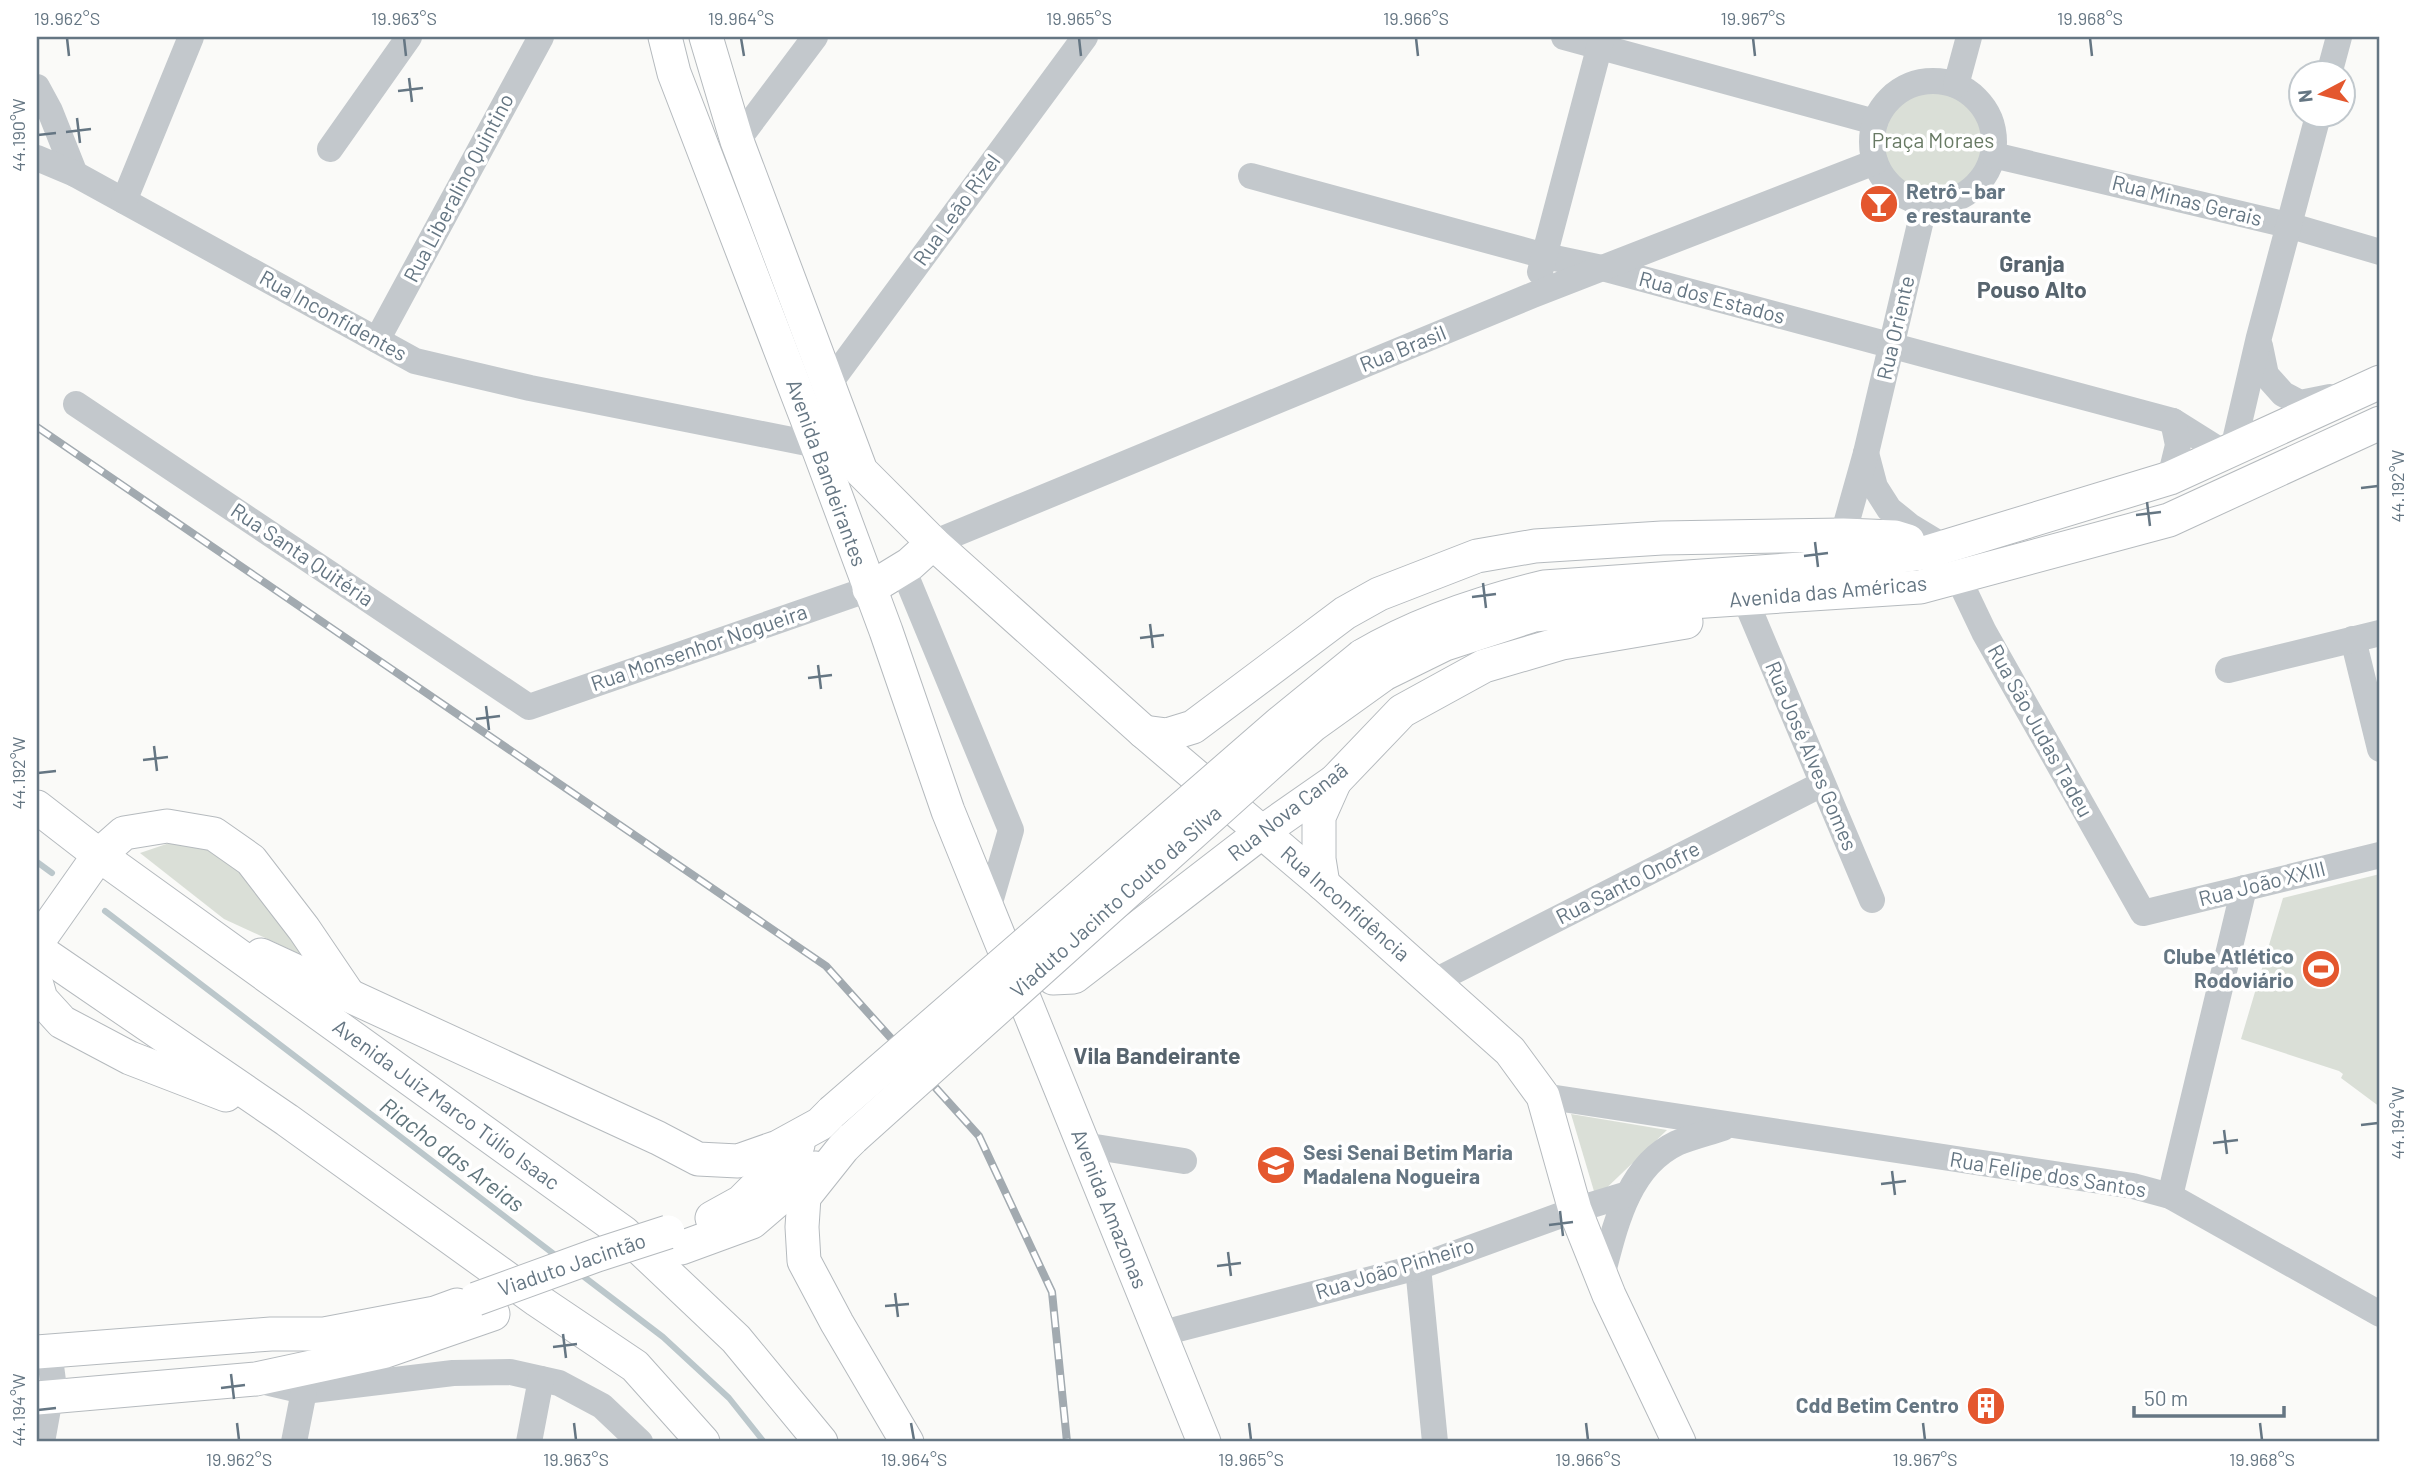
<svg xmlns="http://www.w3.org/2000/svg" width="2417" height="1479" font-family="Barlow,sans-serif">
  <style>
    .green { fill: #dadfd7 }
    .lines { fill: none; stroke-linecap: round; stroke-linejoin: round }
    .stream { stroke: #bbc7cb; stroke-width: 6 }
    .major-casing { stroke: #b5babe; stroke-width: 35 }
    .minor { stroke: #c3c8cc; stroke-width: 26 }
    .major { stroke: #fff; stroke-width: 33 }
    .rail-casing { stroke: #a2aab0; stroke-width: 8 }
    .rail { stroke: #fff; stroke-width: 5; stroke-dasharray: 16; stroke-linecap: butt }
    .major-bridge-casing { stroke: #b5babe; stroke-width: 35; stroke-linecap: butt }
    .major-bridge { stroke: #fff; stroke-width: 33 }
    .ticks { fill: none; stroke: #657683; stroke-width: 2.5 }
    .labels { text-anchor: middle; stroke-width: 7; stroke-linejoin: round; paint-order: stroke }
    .park-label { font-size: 21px; fill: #687a64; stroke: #fff }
    .street-label { font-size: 21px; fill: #657683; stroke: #fff }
    .poi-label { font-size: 21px; font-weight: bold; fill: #657683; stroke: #fff; text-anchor: start }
    .neighbourhood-label { font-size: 23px; font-weight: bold; fill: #57646e; stroke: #fff }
    .water-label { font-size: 23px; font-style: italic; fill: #60757c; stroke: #fff }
    .neatline { fill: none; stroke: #657683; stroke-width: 2.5 }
    .ticks-label { font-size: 18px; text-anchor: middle; fill: #657683 }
  </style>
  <rect width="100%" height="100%" fill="#fafaf8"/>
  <g class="green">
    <circle cx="1933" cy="141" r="54"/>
    <polygon points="184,838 233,857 302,955 224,919 140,853"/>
    <polygon points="2380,874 2380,1107 2341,1078 2343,1074 2339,1071 2241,1039 2283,898"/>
    <polygon points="1571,1114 1667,1130 1596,1198"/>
  </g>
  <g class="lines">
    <g class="stream">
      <polyline points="37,862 52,873"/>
      <polyline points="105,911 559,1258"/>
      <polyline points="579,1273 663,1337 729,1398 764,1442"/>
    </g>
    <g class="major-casing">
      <g id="major">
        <polyline points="665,37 674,73 817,445 886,631 948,811 1204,1442"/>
        <polyline points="706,37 737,141 861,471 933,543 1144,732 1323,884 1510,1051 1543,1096 1575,1210 1609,1295 1679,1442"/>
        <polyline points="869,589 910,564 933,543"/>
        <path d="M1362 656C1418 623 1481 602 1544 587L1801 569 1924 553 2170 478 2380 382"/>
        <polyline points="1384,674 1445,644 1534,615 1615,607 1920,587 2169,520 2380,423"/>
        <polyline points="1144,732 1167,735 1193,727 1345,613 1379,594 1477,556 1535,546 1662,538 1843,535 1895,537 1908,541"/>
        <polyline points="37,807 99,855 624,1233 736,1339 821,1442"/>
        <polyline points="1323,884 1319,859 1319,817 1335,781"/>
        <polyline points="37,943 99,855 124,833 167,826 214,834 251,860 304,929 348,994"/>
        <polyline points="37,949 287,1120 537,1300 635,1366 703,1442"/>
        <polyline points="1023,951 1053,978 1074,977 1262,832 1335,781 1402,711 1484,666 1562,643 1686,622"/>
        <polyline points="261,955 658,1138 698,1159 738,1161 778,1147 820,1124 832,1112"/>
        <polyline points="37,985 41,999 62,1022 130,1058 226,1095"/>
        <polyline points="853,1138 843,1148 804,1197 802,1227 804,1261 837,1323 907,1442"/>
        <polyline points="712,1218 741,1202 798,1145"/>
        <polyline points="681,1248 752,1222 815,1168"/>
        <polyline points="37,1352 271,1334 324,1334 435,1313 457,1305"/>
        <polyline points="37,1398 256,1379 386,1351 493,1314"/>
      </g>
    </g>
    <g class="minor">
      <polyline points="1564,37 1875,122"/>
      <polyline points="2329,74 2339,37"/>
      <circle cx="1933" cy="142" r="61"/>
      <polyline points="1956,85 1969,37"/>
      <polyline points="37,87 50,111 75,174"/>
      <polyline points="737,141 815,37"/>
      <polyline points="330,149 409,37"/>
      <polyline points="1993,155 2288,225 2380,252"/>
      <polyline points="37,158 75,174 415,361 530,388 817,445"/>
      <polyline points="1251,176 1545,256 1602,268 2173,421 2224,453"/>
      <polyline points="124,201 191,37"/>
      <polyline points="1540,272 1602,37"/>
      <polyline points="377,340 541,37"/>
      <polyline points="2260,346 2266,375 2283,394 2300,403 2330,397"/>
      <polyline points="829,384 1085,37"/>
      <polyline points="76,404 529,707 869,589"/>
      <polyline points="2233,449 2259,337 2318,116"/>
      <polyline points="1866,453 1875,487 1889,509 1910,526 1943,546 1984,632 2143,913 2380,855"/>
      <polyline points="2170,478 2178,445 2173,421"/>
      <polyline points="1843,535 1866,453 1925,203"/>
      <polyline points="933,543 1533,295 1875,162"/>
      <polyline points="903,569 1011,830 988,909"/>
      <polyline points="1750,611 1872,900"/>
      <polyline points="2353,639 2380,749"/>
      <polyline points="2228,670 2380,633"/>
      <polyline points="1433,982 1822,784"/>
      <polyline points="1543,1096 2133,1186 2170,1196 2380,1314"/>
      <polyline points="1083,1145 1184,1161"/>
      <polyline points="2170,1196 2244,888"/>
      <polyline points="1418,1267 1435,1442"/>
      <path d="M1602 1276C1615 1227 1627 1167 1677 1143 1692 1137 1708 1133 1723 1128"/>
      <polyline points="1159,1334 1418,1267 1575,1210 1628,1194"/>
      <polyline points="257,1380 304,1391 453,1373 510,1372 559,1383 602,1406 640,1442"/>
      <polyline points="42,1442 53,1381 49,1351"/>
      <polyline points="294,1442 304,1391"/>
      <polyline points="529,1442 541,1379"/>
    </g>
    <use href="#major" class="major"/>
    <g class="rail-casing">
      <polyline id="rail" points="37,427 826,966 979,1136 1052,1292 1067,1442"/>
    </g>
    <use href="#rail" class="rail"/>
    <g class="major-bridge-casing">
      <g id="major-bridge">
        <polyline points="832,1112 1281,722 1362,656"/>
        <polyline points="853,1138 1313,725 1384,674"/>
        <polyline points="476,1299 597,1255 668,1232"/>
      </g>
    </g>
    <use href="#major-bridge" class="major-bridge"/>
  </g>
  <path class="ticks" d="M67 38 69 56M404 38 406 56M741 38 744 56M1079 38 1081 56M1416 38 1418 56M1753 38 1755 56M2090 38 2092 56M409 78 412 102M398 91 423 88M77 118 80 143M66 132 91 129M38 135 56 133M2361 488 2378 486M2147 502 2150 526M2136 515 2161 512M1815 542 1818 567M1804 556 1828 553M1483 583 1486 608M1472 597 1496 594M1150 624 1153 648M1140 638 1164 635M818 665 821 689M808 678 832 675M486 706 489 730M476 719 500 716M154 746 157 771M143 760 168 757M38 773 56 771M2361 1125 2378 1123M2224 1130 2227 1154M2213 1143 2238 1140M1892 1171 1895 1195M1881 1184 1906 1181M1560 1211 1563 1236M1549 1225 1573 1222M1228 1252 1231 1276M1217 1266 1241 1263M895 1293 898 1317M885 1306 909 1304M563 1334 566 1358M553 1347 577 1344M231 1374 234 1399M221 1388 245 1385M38 1410 56 1408M237 1423 239 1440M574 1423 576 1440M911 1423 914 1440M1249 1423 1251 1440M1586 1423 1588 1440M1923 1423 1925 1440M2260 1423 2262 1440"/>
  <defs>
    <g id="bar-disc" transform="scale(2.0125)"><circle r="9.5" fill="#e4572e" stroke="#fff"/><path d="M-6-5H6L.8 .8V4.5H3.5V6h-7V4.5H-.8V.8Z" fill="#fff"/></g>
    <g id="stadium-disc" transform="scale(2.0125)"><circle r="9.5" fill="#e4572e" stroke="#fff"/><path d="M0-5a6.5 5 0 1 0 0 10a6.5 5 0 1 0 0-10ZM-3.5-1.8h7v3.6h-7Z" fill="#fff"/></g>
    <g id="university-disc" transform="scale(2.0125)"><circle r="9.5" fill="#e4572e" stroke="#fff"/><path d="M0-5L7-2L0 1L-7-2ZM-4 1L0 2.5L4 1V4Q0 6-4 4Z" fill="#fff"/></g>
    <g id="building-disc" transform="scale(2.0125)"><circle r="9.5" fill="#e4572e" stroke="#fff"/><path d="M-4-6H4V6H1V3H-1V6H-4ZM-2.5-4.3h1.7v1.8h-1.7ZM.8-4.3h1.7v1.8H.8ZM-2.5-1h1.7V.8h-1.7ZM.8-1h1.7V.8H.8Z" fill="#fff"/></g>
  </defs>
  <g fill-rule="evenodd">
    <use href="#bar-disc" x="1879" y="204"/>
    <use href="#stadium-disc" x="2321" y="969"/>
    <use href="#university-disc" x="1276" y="1165"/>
    <use href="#building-disc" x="1986" y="1406"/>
  </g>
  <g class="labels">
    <g class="park-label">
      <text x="1933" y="148">Praça Moraes</text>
    </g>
    <g class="street-label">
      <text transform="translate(459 188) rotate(-62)" y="7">Rua Liberalino Quintino</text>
      <text transform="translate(2187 201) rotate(14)" y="7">Rua Minas Gerais</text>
      <text transform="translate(957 210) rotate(-54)" y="7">Rua Leão Rizel</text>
      <text transform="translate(1712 298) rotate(15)" y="7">Rua dos Estados</text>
      <text transform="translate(333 316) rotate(29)" y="7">Rua Inconfidentes</text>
      <text transform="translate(1896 328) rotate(-77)" y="7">Rua Oriente</text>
      <text transform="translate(1403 349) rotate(-22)" y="7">Rua Brasil</text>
      <text transform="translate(826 473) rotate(70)" y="7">Avenida Bandeirantes</text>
      <text transform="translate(302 555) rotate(34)" y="7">Rua Santa Quitéria</text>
      <text transform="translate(1828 592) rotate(-5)" y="7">Avenida das Américas</text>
      <text transform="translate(699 648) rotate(-19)" y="7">Rua Monsenhor Nogueira</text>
      <text transform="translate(2040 731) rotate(61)" y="7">Rua São Judas Tadeu</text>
      <text transform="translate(1811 756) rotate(67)" y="7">Rua José Alves Gomes</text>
      <text transform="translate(1288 812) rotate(-38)" y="7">Rua Nova Canaã</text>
      <text transform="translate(1628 883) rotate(-27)" y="7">Rua Santo Onofre</text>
      <text transform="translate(2262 884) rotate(-14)" y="7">Rua João XXIII</text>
      <text transform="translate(1116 902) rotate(-42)" y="7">Viaduto Jacinto Couto da Silva</text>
      <text transform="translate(1345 904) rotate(41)" y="7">Rua Inconfidência</text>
      <text transform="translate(446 1105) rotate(36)" y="7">Avenida Juiz Marco Túlio Isaac</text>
      <text transform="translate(2048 1175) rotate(9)" y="7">Rua Felipe dos Santos</text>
      <text transform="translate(1109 1209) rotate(68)" y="7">Avenida Amazonas</text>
      <text transform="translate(572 1265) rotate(-19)" y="7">Viaduto Jacintão</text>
      <text transform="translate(1395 1269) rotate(-17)" y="7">Rua João Pinheiro</text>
    </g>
    <g class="poi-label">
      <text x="1906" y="199">Retrô - bar<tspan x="1906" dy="24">e restaurante</tspan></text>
      <text x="2294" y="964" text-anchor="end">Clube Atlético<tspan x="2294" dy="24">Rodoviário</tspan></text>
      <text x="1303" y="1160">Sesi Senai Betim Maria<tspan x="1303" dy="24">Madalena Nogueira</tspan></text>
      <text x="1959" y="1413" text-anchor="end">Cdd Betim Centro</text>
    </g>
    <g class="neighbourhood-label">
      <text x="2032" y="272">Granja<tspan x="2032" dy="26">Pouso Alto</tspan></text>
      <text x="1157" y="1064">Vila Bandeirante</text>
    </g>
    <g class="water-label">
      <text transform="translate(452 1155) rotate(37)" y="8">Riacho das Areias</text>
    </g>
  </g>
  <rect width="2417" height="1479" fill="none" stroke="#ffffff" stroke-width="77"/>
  <g transform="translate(2322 94) rotate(263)"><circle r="33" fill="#ffffff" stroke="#c1c8cd" stroke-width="2"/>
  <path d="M0-5L12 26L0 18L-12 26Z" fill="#e4572e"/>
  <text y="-10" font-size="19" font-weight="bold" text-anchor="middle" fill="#657683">N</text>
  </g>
  <path d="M2134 1406v10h150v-10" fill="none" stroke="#657683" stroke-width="3.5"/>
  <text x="2144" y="1406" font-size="21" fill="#657683" stroke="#ffffff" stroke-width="5" paint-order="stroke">50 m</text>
  <rect x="38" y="38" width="2340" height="1402" class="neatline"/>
  <g class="ticks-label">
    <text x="67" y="25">19.962°S</text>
    <text x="404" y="25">19.963°S</text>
    <text x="741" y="25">19.964°S</text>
    <text x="1079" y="25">19.965°S</text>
    <text x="1416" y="25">19.966°S</text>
    <text x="1753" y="25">19.967°S</text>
    <text x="2090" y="25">19.968°S</text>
    <text transform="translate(19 135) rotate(-90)" y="6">44.190°W</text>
    <text transform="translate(2398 486) rotate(-90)" y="6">44.192°W</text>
    <text transform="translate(19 773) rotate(-90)" y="6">44.192°W</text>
    <text transform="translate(2398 1123) rotate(-90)" y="6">44.194°W</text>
    <text transform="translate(19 1410) rotate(-90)" y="6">44.194°W</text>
    <text x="239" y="1466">19.962°S</text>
    <text x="576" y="1466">19.963°S</text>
    <text x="914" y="1466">19.964°S</text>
    <text x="1251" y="1466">19.965°S</text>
    <text x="1588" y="1466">19.966°S</text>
    <text x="1925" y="1466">19.967°S</text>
    <text x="2262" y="1466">19.968°S</text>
  </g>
</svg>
